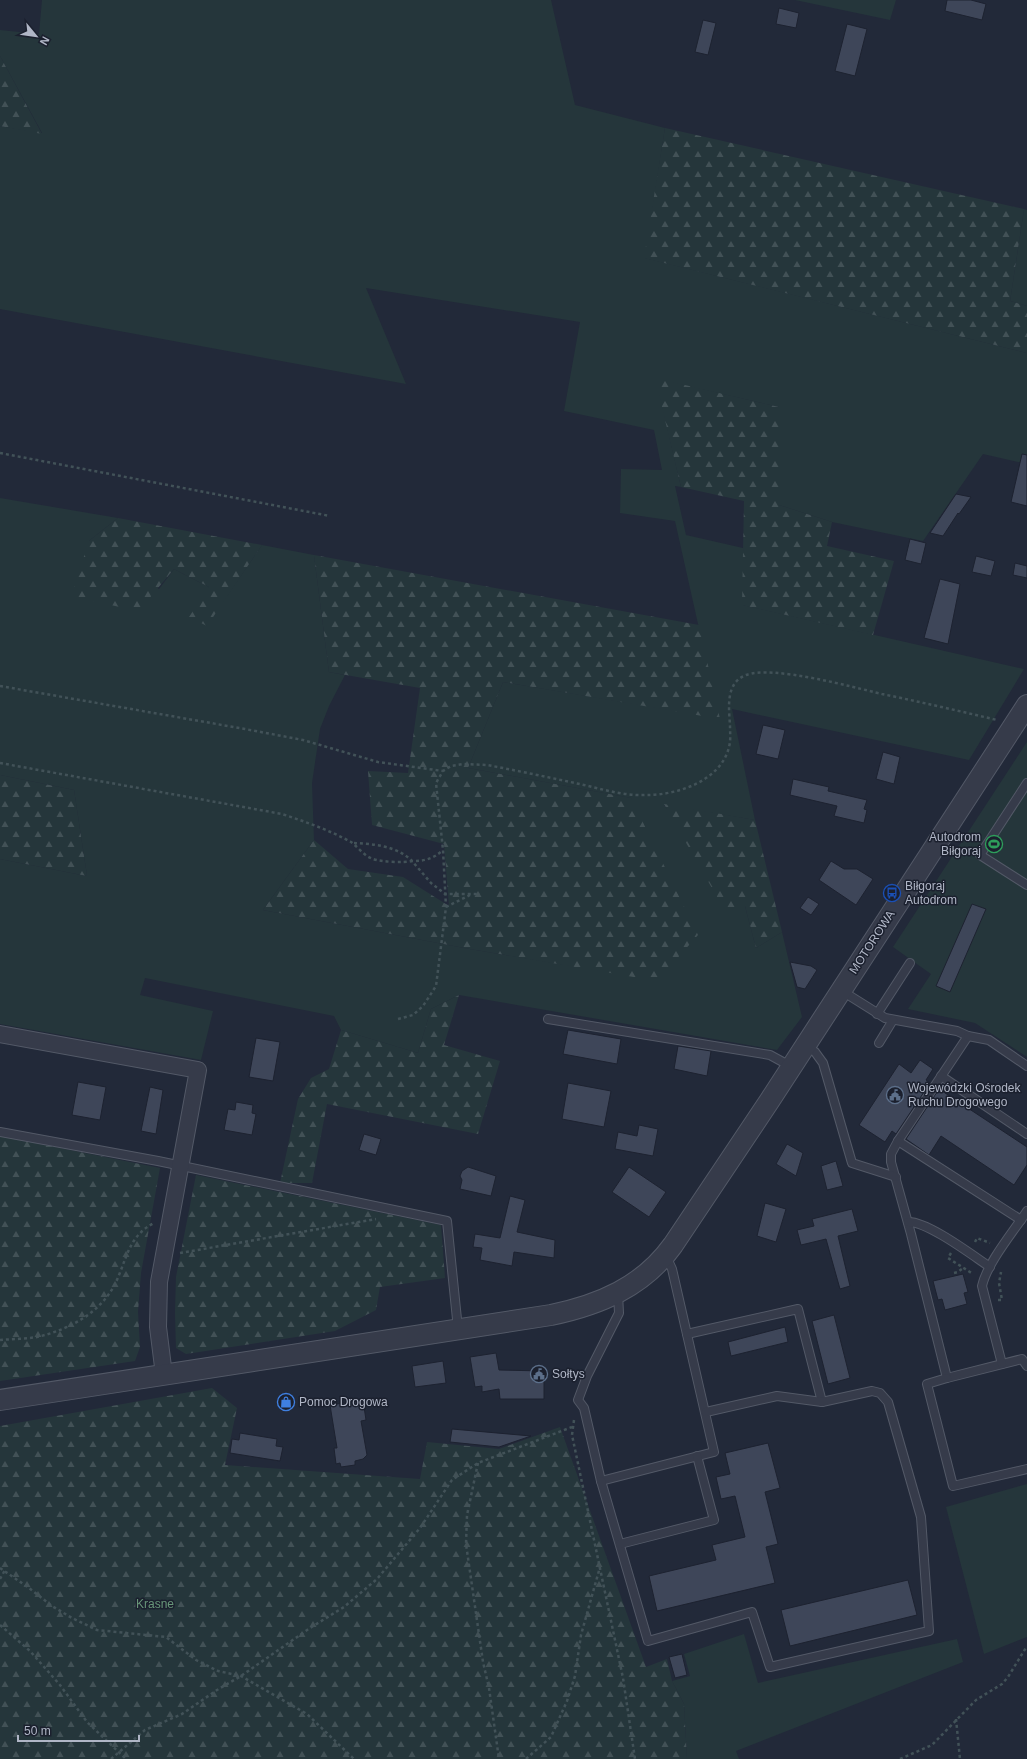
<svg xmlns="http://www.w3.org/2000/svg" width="1027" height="1759" font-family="Helvetica,sans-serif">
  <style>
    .green { fill: #25363b }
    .forest { fill: url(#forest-firs) }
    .building { fill: #3e4659; stroke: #1d2230 }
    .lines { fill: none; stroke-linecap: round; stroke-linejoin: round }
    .service-casing { stroke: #535967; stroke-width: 10 }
    .minor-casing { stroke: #535967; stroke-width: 18 }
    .tertiary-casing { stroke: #535967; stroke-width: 22 }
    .path { stroke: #425258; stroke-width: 2.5; stroke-dasharray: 3 3; stroke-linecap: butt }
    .service { stroke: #363b4a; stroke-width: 8 }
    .minor { stroke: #363b4a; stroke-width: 16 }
    .tertiary { stroke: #363b4a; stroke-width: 20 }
    .labels { text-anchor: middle; stroke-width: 3; stroke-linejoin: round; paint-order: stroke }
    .poi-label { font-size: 12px; fill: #b0b6c6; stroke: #1b202e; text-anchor: start }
    .street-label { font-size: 12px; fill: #b0b6c6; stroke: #1b202e }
    .park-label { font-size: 12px; fill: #689679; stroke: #1b202e }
  </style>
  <defs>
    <pattern id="forest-firs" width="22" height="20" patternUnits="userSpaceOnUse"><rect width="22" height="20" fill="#25363b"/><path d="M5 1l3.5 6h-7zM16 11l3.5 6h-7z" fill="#425156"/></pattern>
  </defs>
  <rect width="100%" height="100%" fill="#222939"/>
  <g class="green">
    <polygon points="42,0 551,0 575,105 665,128 645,258 1027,353 1027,464 983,454 923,541 832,522 779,505 779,407 656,379 681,487 675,486 686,535 743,548 743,605 1024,669 969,760 732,709 755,820 664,805 745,906 756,948 782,932 802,1017 777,1050 459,995 431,1009 418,1053 341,1030 334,1016 145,978 140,995 213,1011 201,1060 0,1024 0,859 87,876 74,790 0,775 0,498 118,518 89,541 159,589 174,569 209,587 206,626 262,545 314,555 329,672 345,675 329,706 320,729 312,783 314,840 263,910 470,949 657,980 631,798 468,768 503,682 719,718 675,521 620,513 621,469 662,470 654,430 564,411 580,322 366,288 406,384 0,309 0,126 42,133 0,56 0,30 39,34"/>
    <polygon points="795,0 896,0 890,20"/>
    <polygon points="1024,209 1027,210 1027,306 1010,301"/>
    <polygon points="1027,742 1027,1057 975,1023 908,1009 931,974 893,947"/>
    <polygon points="1027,1484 1027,1637 984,1654 946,1507"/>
    <polygon points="744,1634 758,1683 957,1639 963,1662 736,1751 739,1759 687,1759 684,1704 672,1681 690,1676 684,1654"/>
  </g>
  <g class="forest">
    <polygon points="0,56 42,134 0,126"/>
    <polygon points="665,128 1024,209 1010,301 1027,306 1027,353 644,258"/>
    <polygon points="655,378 779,407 779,505 832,522 827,546 894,561 873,635 742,605 744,501 681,487"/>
    <polygon points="118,518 262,545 207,626 189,617 209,587 174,569 142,607 124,608 71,596 89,541"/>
    <polygon points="314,555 699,625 720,719 503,682 468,768 631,798 698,935 657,981 470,949 263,910 314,840 348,869 403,877 449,906 444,844 372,825 368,771 408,773 420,688 329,672"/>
    <polygon points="0,775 74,790 87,876 0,859"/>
    <polygon points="664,804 755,820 782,932 756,948 745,906 725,911"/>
    <polygon points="459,995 444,1045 500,1061 478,1134 327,1104 312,1183 280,1183 298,1099 311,1078 329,1069 341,1030 418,1053 431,1009"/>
    <polygon points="0,1136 160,1168 141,1273 138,1312 140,1347 135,1361 0,1381"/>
    <polygon points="196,1175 441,1225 445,1278 380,1287 376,1310 335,1331 186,1354 176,1348 175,1313 176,1277"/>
    <polygon points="212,1388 237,1408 225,1465 420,1479 427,1442 499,1449 560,1427 646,1667 667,1659 672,1681 684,1704 687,1759 0,1759 0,1426"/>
  </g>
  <g class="building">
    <polygon points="947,0 971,0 986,4 982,20 945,11"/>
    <polygon points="779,8 799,13 796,28 776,24"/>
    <polygon points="703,20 716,23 708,55 695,52"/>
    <polygon points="847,24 867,29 855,76 835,71"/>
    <polygon points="1022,454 1027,455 1027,506 1011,502"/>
    <polygon points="956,494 971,497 959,514 958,513 943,536 930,533"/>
    <polygon points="910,539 926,543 921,564 905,560"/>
    <polygon points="976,556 995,561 991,576 972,572"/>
    <polygon points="1015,563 1027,566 1027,578 1013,575"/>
    <polygon points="940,579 960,584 948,644 924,638"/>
    <polygon points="763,725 785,730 778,759 756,754"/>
    <polygon points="883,752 900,757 894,784 876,779"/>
    <polygon points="793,779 829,787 828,791 867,800 864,809 867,810 864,823 834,816 837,806 790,795"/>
    <polygon points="831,861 844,869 857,869 873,879 856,905 819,880"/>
    <polygon points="808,897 819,904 811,915 800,908"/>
    <polygon points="972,904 986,909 950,992 936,986"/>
    <polygon points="790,962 811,966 817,970 805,989 797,987"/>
    <polygon points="568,1030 621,1039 617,1064 563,1054"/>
    <polygon points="256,1038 280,1042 273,1081 249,1077"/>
    <polygon points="678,1046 711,1051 707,1076 674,1069"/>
    <polygon points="920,1060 933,1069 926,1080 930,1083 896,1134 892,1131 885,1142 859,1125 899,1064 911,1073"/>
    <polygon points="78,1082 106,1087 100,1120 72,1115"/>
    <polygon points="568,1083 611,1091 604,1127 562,1119"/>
    <polygon points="150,1087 163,1090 156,1134 141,1131"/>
    <polygon points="939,1089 1027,1147 1027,1165 1014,1185 941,1136 929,1155 906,1139"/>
    <polygon points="236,1102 253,1105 252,1113 256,1114 252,1135 224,1130 228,1109 235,1110"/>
    <polygon points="639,1125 658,1129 653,1156 615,1149 618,1132 637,1136"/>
    <polygon points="364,1134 381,1139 376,1155 359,1150"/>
    <polygon points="787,1144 803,1153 796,1176 776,1164"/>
    <polygon points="836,1161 843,1186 827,1190 821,1166"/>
    <polygon points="468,1167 496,1176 491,1196 460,1189 462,1180 460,1176 462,1171"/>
    <polygon points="629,1167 666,1192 649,1217 612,1192"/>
    <polygon points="510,1196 525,1200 517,1232 555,1240 554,1258 514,1252 512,1266 480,1260 482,1248 473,1247 475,1234 500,1238"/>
    <polygon points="765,1203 786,1209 776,1242 757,1236"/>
    <polygon points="852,1209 858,1231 838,1236 850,1286 840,1289 826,1239 801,1245 797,1230 814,1226 812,1219"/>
    <polygon points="963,1274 968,1292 964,1293 967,1304 945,1310 942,1299 938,1300 933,1281"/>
    <polygon points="834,1315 850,1378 828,1384 812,1321"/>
    <polygon points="785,1327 788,1342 731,1356 728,1342"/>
    <polygon points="496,1353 499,1370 544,1371 544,1399 500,1399 499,1389 482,1392 482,1386 475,1387 470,1357"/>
    <polygon points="443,1361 446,1383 415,1387 412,1366"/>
    <polygon points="363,1400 366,1420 361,1421 367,1455 363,1459 355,1461 355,1465 341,1467 340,1463 336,1464 334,1448 337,1448 330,1405"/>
    <polygon points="452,1429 531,1436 499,1447 450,1442"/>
    <polygon points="240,1433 277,1439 276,1446 283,1447 280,1461 230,1453 232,1439 239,1440"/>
    <polygon points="768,1443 780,1488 765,1492 778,1544 766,1547 775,1583 657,1611 649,1576 716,1560 712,1545 745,1537 735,1496 721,1499 716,1477 730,1474 725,1453"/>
    <polygon points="908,1580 917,1615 790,1646 781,1610"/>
    <polygon points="682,1654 687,1675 675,1678 669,1657"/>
  </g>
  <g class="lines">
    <g class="service-casing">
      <g id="service">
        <polyline points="1027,783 980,855 1027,885"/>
        <polyline points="842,991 885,1018 957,1031 968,1036 898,1141 891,1154 891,1162 911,1234 947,1378 1022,1359 1027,1366"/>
        <polyline points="877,1014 910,963"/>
        <polyline points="548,1019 770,1055 792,1067"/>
        <polyline points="968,1036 989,1040 1027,1066"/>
        <polyline points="879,1043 893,1020"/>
        <polyline points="806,1046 815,1052 823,1063 852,1163 896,1177"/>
        <polyline points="941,1076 1027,1134"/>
        <polyline points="0,1132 158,1161 447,1221 458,1329"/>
        <polyline points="898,1141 1021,1220"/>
        <path d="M908 1222C927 1221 972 1255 990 1267"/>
        <polyline points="618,1293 619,1313 587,1376 578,1400 584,1408 601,1481 714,1452 672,1269 666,1256"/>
        <polyline points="687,1334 798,1309 822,1402"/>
        <path d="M1002 1364 982 1286C987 1263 1014 1231 1027 1211"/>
        <polyline points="947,1378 927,1384 953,1486 1027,1469"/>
        <polyline points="601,1481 648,1641 752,1612 770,1667 929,1631 921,1517 888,1402 880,1393 872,1391 822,1402 777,1396 706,1412"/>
        <polyline points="620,1544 714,1520 697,1456"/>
      </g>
    </g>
    <g class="minor-casing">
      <polyline id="minor" points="0,1034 198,1070 159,1282 158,1327 164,1375"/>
    </g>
    <g class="tertiary-casing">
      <path id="tertiary" d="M0 1400 551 1315C599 1305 643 1287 673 1245L770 1100 1027 705"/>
    </g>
    <g class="path">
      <polyline points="0,453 330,516"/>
      <polyline points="0,686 245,729 303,740 378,762 443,771"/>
      <path d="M0 763 282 814C306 822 329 830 351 842 358 847 364 856 373 859 381 862 404 863 412 861L431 883 445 894H480"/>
      <path d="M354 843C374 844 397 846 412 861 425 861 433 859 443 850"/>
      <polyline points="446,907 470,895"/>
      <path d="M398 1019 413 1015 423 1006 436 986 446 907 443 850 436 783 443 771 451 766 463 764 487 765C519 771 552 778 584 785 605 790 625 796 647 795 677 795 721 781 729 747 731 740 730 733 730 726 729 708 725 683 746 675 773 665 852 687 882 694 921 702 959 711 997 720"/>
      <polyline points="975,1242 977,1238 990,1243"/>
      <polyline points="180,1253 376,1219"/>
      <polyline points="951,1253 948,1258 973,1274"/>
      <polyline points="954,1273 958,1272 963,1268"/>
      <polyline points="998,1300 1002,1300 999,1283 1001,1272"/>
      <path d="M0 1340C12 1339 25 1339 37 1337 72 1329 106 1310 119 1275 128 1253 131 1235 154 1223"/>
      <polyline points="574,1420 572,1435 623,1678 635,1759"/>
      <polyline points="478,1463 467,1515 466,1544 483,1662 489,1688 499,1759"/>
      <polyline points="0,1568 29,1588 52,1606 72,1618 97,1630 166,1637 196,1660 218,1671 241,1676 307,1714 354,1759"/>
      <polyline points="0,1579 5,1570"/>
      <polyline points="0,1625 30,1651 60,1685 87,1722 126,1759"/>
      <polyline points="956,1719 960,1759"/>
      <polyline points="111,1759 145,1730 182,1714 217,1690 241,1676 310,1628 344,1607 377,1579 420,1528 452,1480 478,1463 572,1427"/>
      <polyline points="526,1759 551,1737 567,1701 575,1676 581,1635 600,1567"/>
      <polyline points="900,1759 932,1745 976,1700 1002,1684 1008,1677 1027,1646"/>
    </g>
    <use href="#service" class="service"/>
    <use href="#minor" class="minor"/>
    <use href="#tertiary" class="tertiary"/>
  </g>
  <defs>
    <g id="stadium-ring" transform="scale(0.9)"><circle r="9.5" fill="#1b202e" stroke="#2e9e5b" stroke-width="1.5"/><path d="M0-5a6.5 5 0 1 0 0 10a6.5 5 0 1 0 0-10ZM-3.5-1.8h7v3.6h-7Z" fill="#2e9e5b"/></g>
    <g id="bus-ring" transform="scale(0.9)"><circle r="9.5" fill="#1b202e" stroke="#1a4fb4" stroke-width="1.5"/><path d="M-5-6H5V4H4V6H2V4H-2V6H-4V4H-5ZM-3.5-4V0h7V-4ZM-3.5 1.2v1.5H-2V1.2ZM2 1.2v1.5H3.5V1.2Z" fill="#1a4fb4"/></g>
    <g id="civic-ring" transform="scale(0.9)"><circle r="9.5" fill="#1b202e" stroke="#5c6f8a" stroke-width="1.5"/><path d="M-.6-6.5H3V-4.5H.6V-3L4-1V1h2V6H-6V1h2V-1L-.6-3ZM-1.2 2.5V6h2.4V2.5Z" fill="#5c6f8a"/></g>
    <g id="shop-ring" transform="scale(0.9)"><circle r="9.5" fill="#1b202e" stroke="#3f7fe0" stroke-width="1.5"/><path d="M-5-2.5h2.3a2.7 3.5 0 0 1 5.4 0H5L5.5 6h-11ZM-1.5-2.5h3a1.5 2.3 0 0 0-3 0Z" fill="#3f7fe0"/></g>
  </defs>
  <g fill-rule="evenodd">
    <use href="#stadium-ring" x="994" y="844"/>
    <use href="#bus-ring" x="892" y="893"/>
    <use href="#civic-ring" x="895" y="1095"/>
    <use href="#civic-ring" x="539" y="1374"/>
    <use href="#shop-ring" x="286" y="1402"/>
  </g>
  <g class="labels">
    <g class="poi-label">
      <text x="981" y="841" text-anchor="end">Autodrom<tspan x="981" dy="14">Biłgoraj</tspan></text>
      <text x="905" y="890">Biłgoraj<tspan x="905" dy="14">Autodrom</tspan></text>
      <text x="908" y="1092">Wojewódzki Ośrodek<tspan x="908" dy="14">Ruchu Drogowego</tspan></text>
      <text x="552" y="1378">Sołtys</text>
      <text x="299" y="1406">Pomoc Drogowa</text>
    </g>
    <g class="street-label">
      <text transform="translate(872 942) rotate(-57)" y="4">MOTOROWA</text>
    </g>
    <g class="park-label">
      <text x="155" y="1608">Krasne</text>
    </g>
  </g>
  <g transform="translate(36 36) rotate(119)" stroke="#1b202e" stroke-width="3" paint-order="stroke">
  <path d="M0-3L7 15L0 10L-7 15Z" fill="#b0b6c6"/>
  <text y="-6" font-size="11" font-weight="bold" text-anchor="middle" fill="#b0b6c6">N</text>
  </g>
  <path d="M18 1735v6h121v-6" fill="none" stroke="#b0b6c6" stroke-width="2"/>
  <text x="24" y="1735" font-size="12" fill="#b0b6c6" stroke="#1b202e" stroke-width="3" paint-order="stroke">50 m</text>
</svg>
